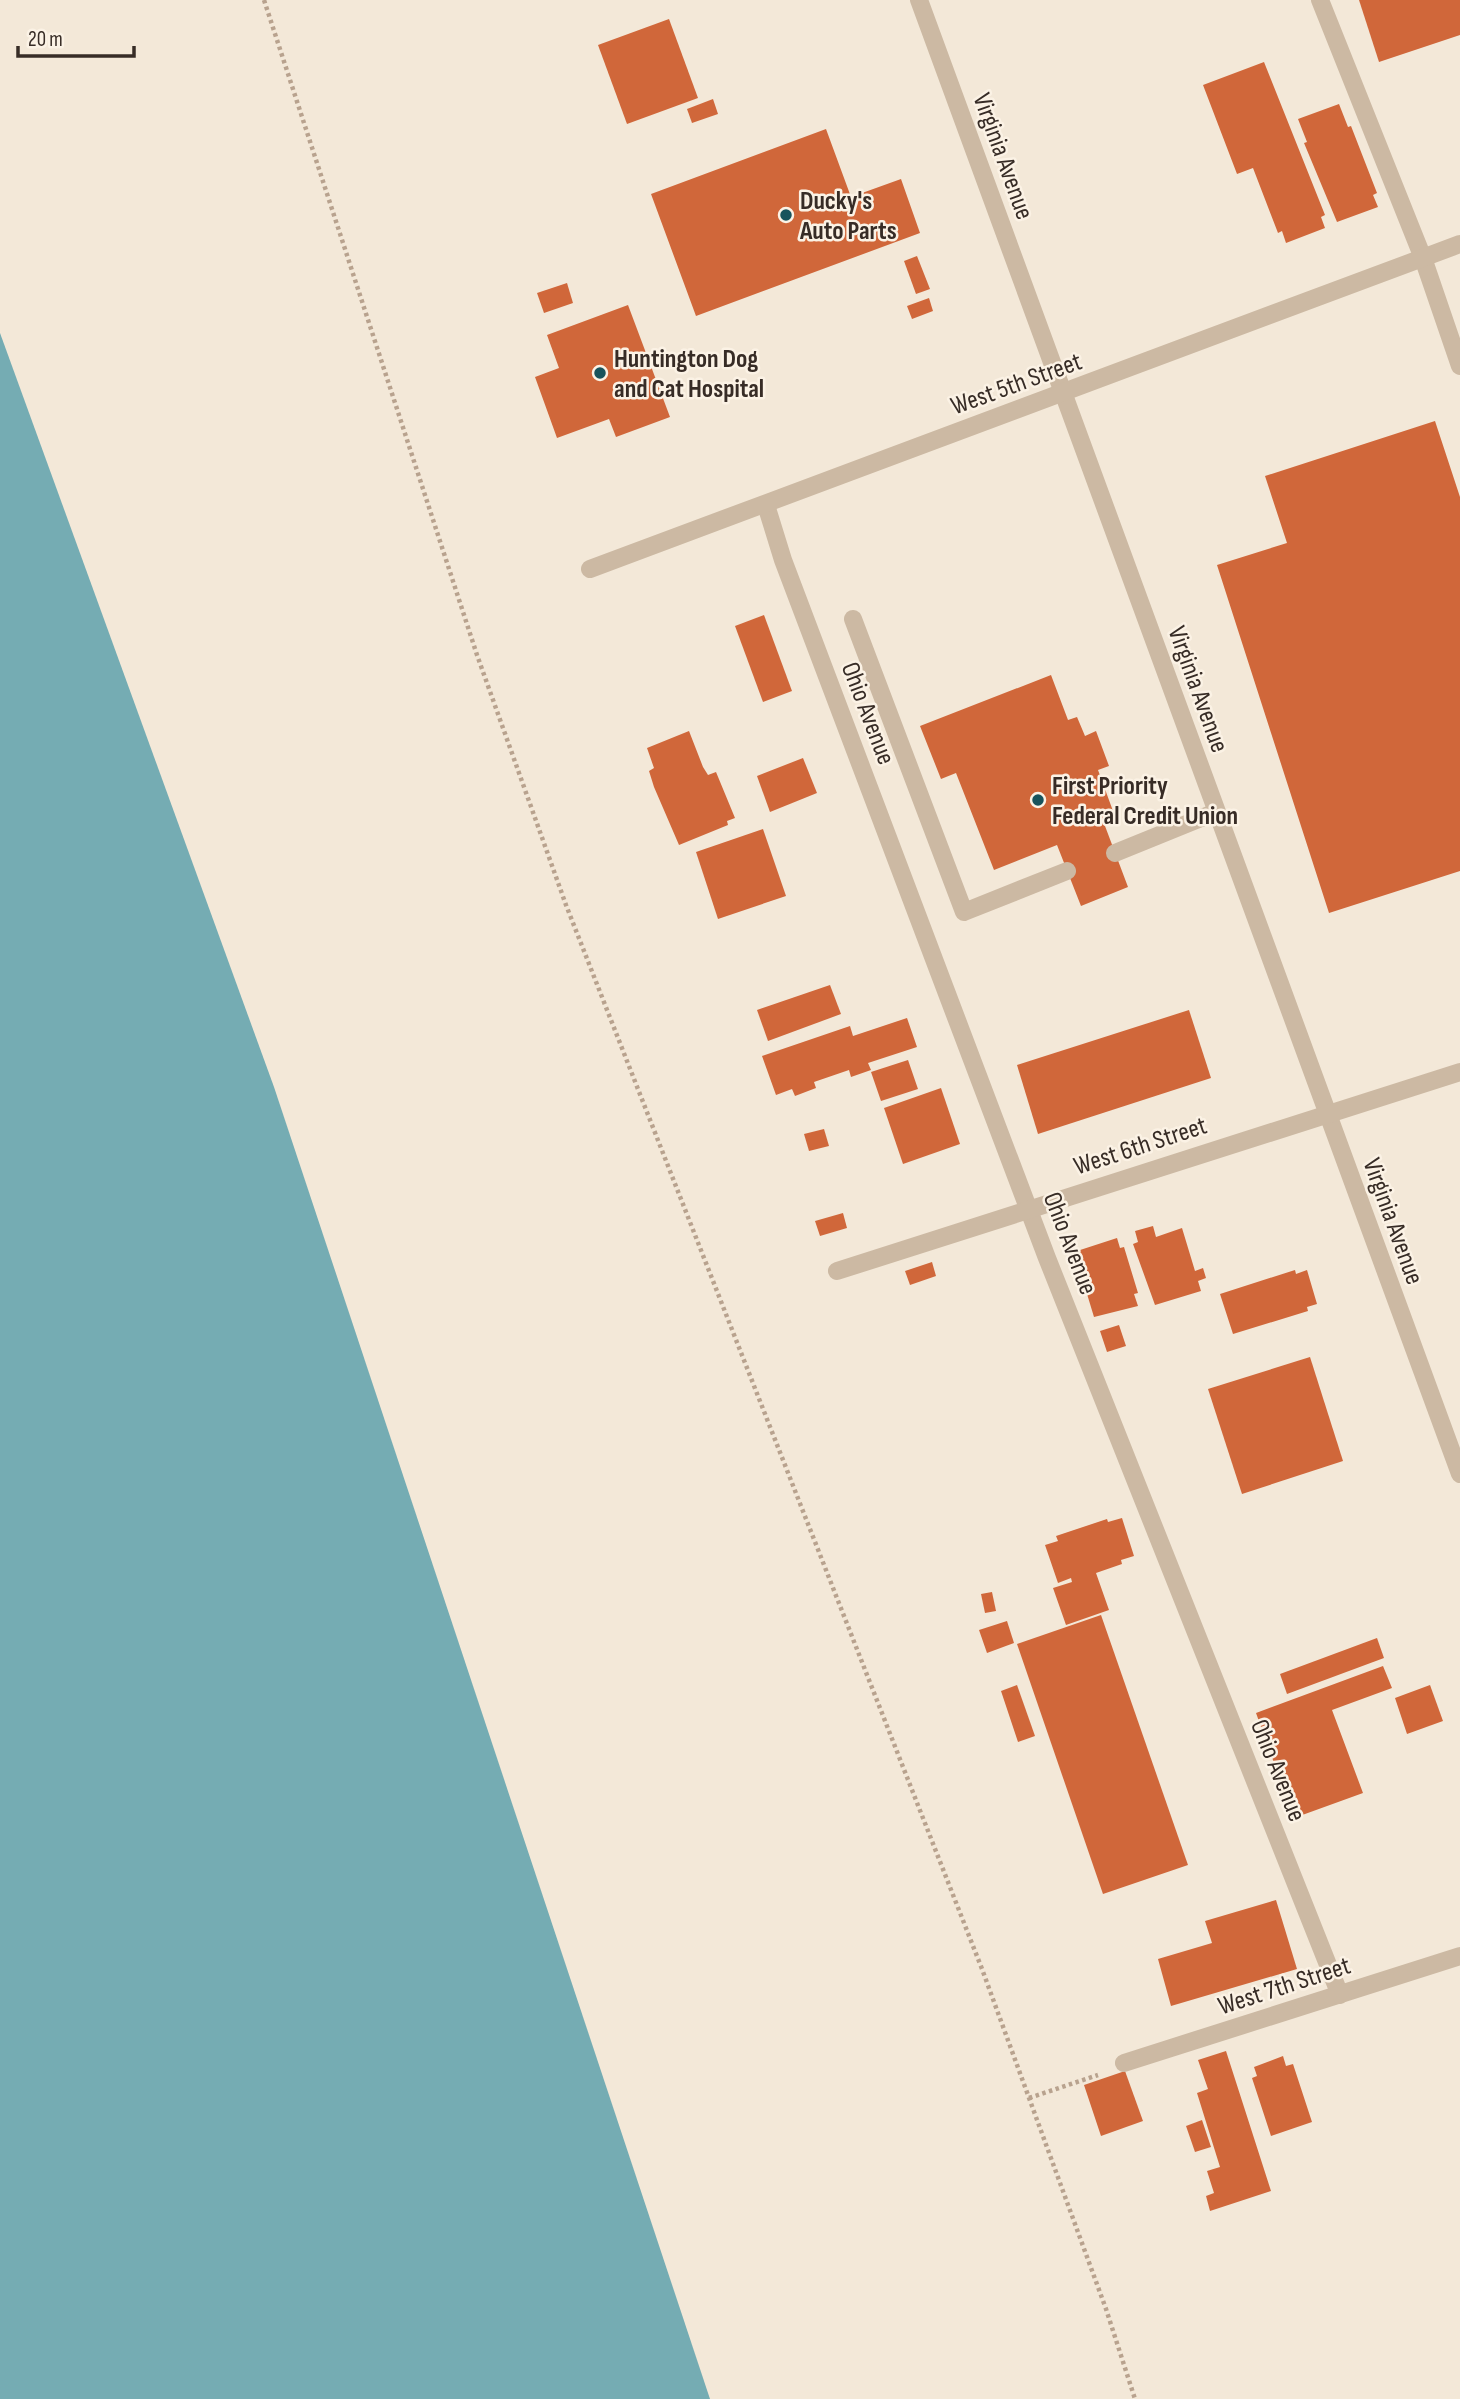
<svg xmlns="http://www.w3.org/2000/svg" width="1460" height="2399" font-family="'Sofia Sans Condensed',sans-serif">
  <style>
    .water { fill: #75acb3 }
    .building { fill: #d0673a }
    .lines { fill: none; stroke-linecap: round; stroke-linejoin: round }
    .path { stroke: #b8a28e; stroke-width: 4.5; stroke-dasharray: 3.5 3.5; stroke-linecap: butt }
    .service { stroke: #ccb9a3; stroke-width: 18 }
    .minor { stroke: #ccb9a3; stroke-width: 18 }
    .poi-dot { fill: #18535c; stroke: #fbf2e5; stroke-width: 2.5 }
    .labels { text-anchor: middle; stroke-width: 5; stroke-linejoin: round; paint-order: stroke }
    .street-label { font-size: 26px; fill: #372c26; stroke: #fbf2e5 }
    .poi-label { font-size: 26px; font-weight: bold; fill: #372c26; stroke: #fbf2e5; text-anchor: start }
  </style>
  <rect width="100%" height="100%" fill="#f3e8d8"/>
  <polygon class="water" points="0,333 274,1087 710,2399 0,2399"/>
  <g class="building">
    <polygon points="1359,0 1460,0 1460,35 1379,62"/>
    <polygon points="669,19 698,98 627,124 598,45"/>
    <polygon points="1264,62 1325,215 1321,217 1325,228 1286,243 1282,231 1278,233 1253,168 1237,174 1203,85"/>
    <polygon points="713,99 718,114 692,123 687,109"/>
    <polygon points="1339,104 1348,127 1351,126 1377,193 1373,195 1378,207 1337,222 1304,143 1307,142 1298,119"/>
    <polygon points="826,129 851,197 901,179 920,233 696,316 651,194"/>
    <polygon points="917,256 930,289 916,294 904,261"/>
    <polygon points="567,283 573,303 544,313 537,293"/>
    <polygon points="929,298 933,311 912,319 907,306"/>
    <polygon points="628,305 670,417 616,437 609,419 557,438 535,377 559,368 547,335"/>
    <polygon points="1435,421 1460,497 1460,871 1329,913 1217,565 1287,543 1265,476"/>
    <polygon points="764,615 792,691 763,702 735,626"/>
    <polygon points="1051,675 1068,720 1077,717 1085,736 1096,731 1109,766 1098,770 1117,822 1105,826 1128,887 1081,906 1057,845 994,870 956,773 941,779 920,726"/>
    <polygon points="689,731 703,767 708,775 716,772 735,818 727,821 728,825 679,845 654,787 649,771 654,768 647,748"/>
    <polygon points="803,758 817,793 770,812 757,776"/>
    <polygon points="763,829 786,896 718,919 696,852"/>
    <polygon points="830,985 841,1014 768,1041 757,1010"/>
    <polygon points="1189,1010 1211,1078 1038,1134 1017,1065"/>
    <polygon points="907,1018 917,1047 868,1063 871,1070 851,1077 849,1070 814,1082 816,1088 795,1096 792,1089 776,1095 762,1056 850,1026 853,1036"/>
    <polygon points="908,1060 918,1089 881,1101 871,1072"/>
    <polygon points="941,1088 960,1144 903,1164 884,1108"/>
    <polygon points="824,1129 829,1146 809,1151 804,1134"/>
    <polygon points="843,1213 847,1228 820,1236 815,1221"/>
    <polygon points="1153,1226 1156,1237 1182,1228 1195,1271 1203,1268 1206,1278 1198,1281 1201,1291 1155,1305 1133,1244 1138,1242 1135,1231"/>
    <polygon points="1117,1238 1120,1248 1124,1247 1138,1293 1134,1294 1138,1306 1094,1317 1077,1261 1080,1261 1077,1251"/>
    <polygon points="932,1262 936,1276 910,1285 905,1271"/>
    <polygon points="1295,1270 1296,1274 1307,1270 1317,1304 1307,1307 1308,1311 1233,1334 1220,1294"/>
    <polygon points="1119,1325 1126,1346 1107,1352 1100,1331"/>
    <polygon points="1310,1357 1343,1461 1242,1494 1208,1389"/>
    <polygon points="1122,1518 1134,1556 1121,1560 1122,1564 1096,1573 1109,1610 1066,1625 1053,1588 1072,1582 1071,1578 1058,1583 1045,1545 1058,1541 1056,1536 1107,1519 1108,1522"/>
    <polygon points="992,1592 996,1611 985,1613 981,1594"/>
    <polygon points="1101,1615 1188,1865 1103,1894 1017,1644"/>
    <polygon points="1007,1621 1014,1643 987,1653 979,1630"/>
    <polygon points="1377,1638 1384,1658 1287,1694 1280,1674"/>
    <polygon points="1383,1666 1392,1688 1332,1710 1363,1793 1294,1818 1256,1713"/>
    <polygon points="1017,1685 1035,1736 1018,1742 1001,1691"/>
    <polygon points="1430,1685 1443,1721 1407,1734 1395,1698"/>
    <polygon points="1276,1900 1297,1969 1171,2006 1158,1959 1212,1943 1205,1921"/>
    <polygon points="1226,2051 1271,2191 1210,2211 1206,2196 1214,2193 1207,2171 1220,2167 1197,2093 1208,2089 1198,2060"/>
    <polygon points="1283,2056 1286,2066 1293,2064 1312,2122 1271,2136 1252,2078 1257,2076 1254,2067"/>
    <polygon points="1125,2071 1143,2121 1101,2136 1084,2085"/>
    <polygon points="1202,2120 1211,2147 1195,2152 1186,2126"/>
  </g>
  <g class="lines">
    <g class="path">
      <polyline points="264,0 477,655 566,905 982,1969 1106,2309 1135,2399"/>
      <polyline points="1029,2098 1098,2075"/>
    </g>
    <g class="service">
      <polyline points="1320,0 1423,258 1460,366"/>
      <polyline points="853,619 964,912 1067,871"/>
      <polyline points="1115,853 1216,812"/>
    </g>
    <g class="minor">
      <polyline points="919,0 1460,1474"/>
      <polyline points="766,505 783,560 1047,1258 1340,1995"/>
      <polyline points="590,569 1460,244"/>
      <polyline points="837,1271 1460,1072"/>
      <polyline points="1124,2063 1460,1956"/>
    </g>
  </g>
  <g class="poi-dot">
    <circle cx="786" cy="215" r="7"/>
    <circle cx="600" cy="373" r="7"/>
    <circle cx="1038" cy="800" r="7"/>
  </g>
  <g class="labels">
    <g class="street-label">
      <text transform="translate(1004 156) rotate(70)" y="9">Virginia Avenue</text>
      <text transform="translate(1016 383) rotate(-20)" y="9">West 5th Street</text>
      <text transform="translate(1199 689) rotate(70)" y="9">Virginia Avenue</text>
      <text transform="translate(869 713) rotate(69)" y="9">Ohio Avenue</text>
      <text transform="translate(1140 1145) rotate(-18)" y="9">West 6th Street</text>
      <text transform="translate(1394 1221) rotate(70)" y="9">Virginia Avenue</text>
      <text transform="translate(1071 1243) rotate(69)" y="9">Ohio Avenue</text>
      <text transform="translate(1279 1770) rotate(68)" y="9">Ohio Avenue</text>
      <text transform="translate(1284 1985) rotate(-18)" y="9">West 7th Street</text>
    </g>
    <g class="poi-label">
      <text x="800" y="209">Ducky's<tspan x="800" dy="30">Auto Parts</tspan></text>
      <text x="614" y="367">Huntington Dog<tspan x="614" dy="30">and Cat Hospital</tspan></text>
      <text x="1052" y="794">First Priority<tspan x="1052" dy="30">Federal Credit Union</tspan></text>
    </g>
  </g>
  <path d="M18 46v10h116v-10" fill="none" stroke="#372c26" stroke-width="3.5"/>
  <text x="28" y="46" font-size="21" fill="#372c26" stroke="#fbf2e5" stroke-width="5" paint-order="stroke">20 m</text>
</svg>
